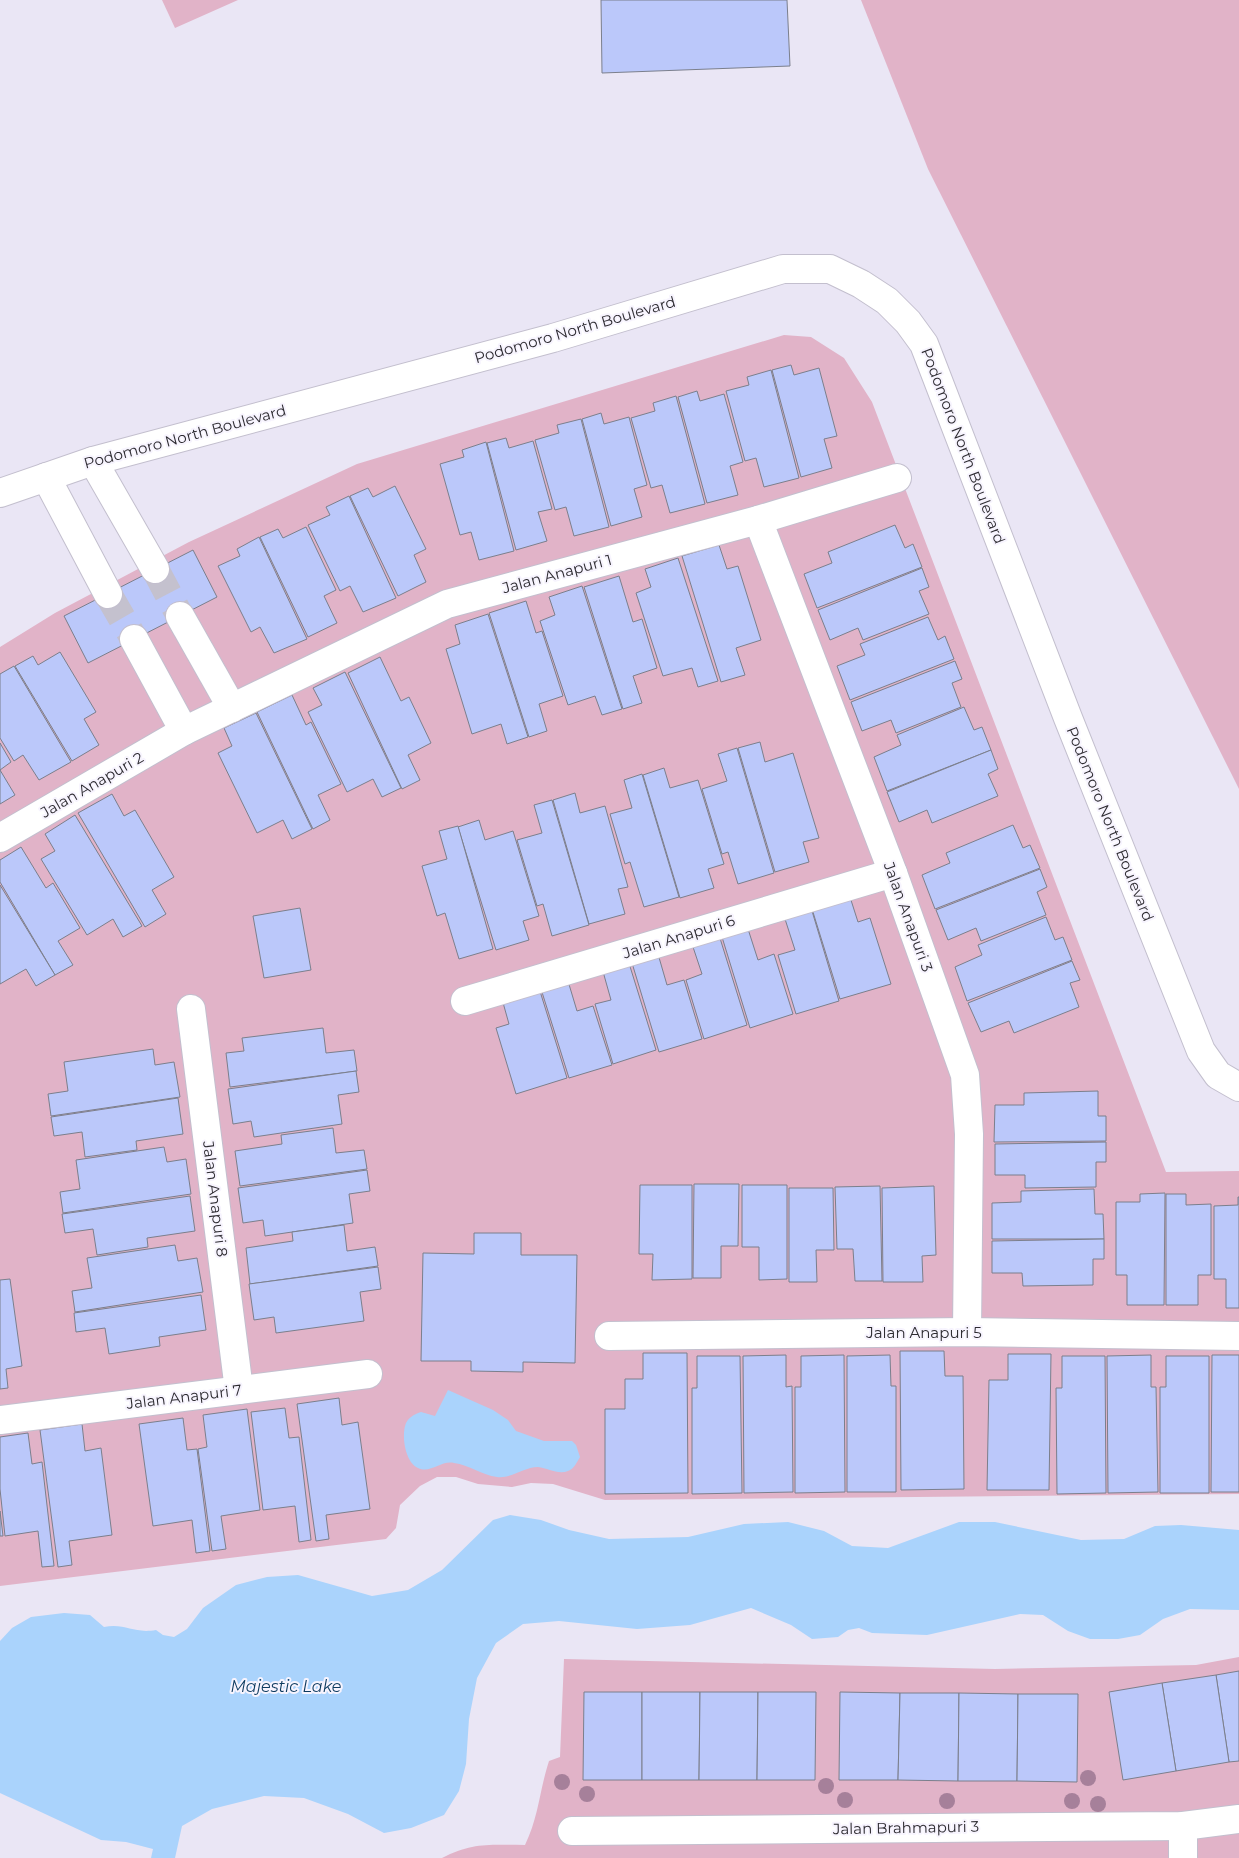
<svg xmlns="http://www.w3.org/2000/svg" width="1239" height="1858" font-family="Montserrat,sans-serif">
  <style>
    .green { fill: #e1b3c8 }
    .water { fill: #aad3fc }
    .building { fill: #bbc8fa; stroke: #7b7f8c }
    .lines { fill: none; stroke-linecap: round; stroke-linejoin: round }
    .minor-tunnel { stroke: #c4c1ce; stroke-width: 28; stroke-dasharray: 28 14; stroke-linecap: butt }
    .minor-casing { stroke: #c3bfce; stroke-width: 30 }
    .minor { stroke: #fff; stroke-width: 28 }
    .tree { fill: #a6809a }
    .labels { text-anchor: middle; stroke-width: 4; stroke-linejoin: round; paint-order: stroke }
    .street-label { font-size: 15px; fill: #2d2b31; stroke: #f7f4fe }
    .water-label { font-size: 16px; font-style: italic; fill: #0c3a5f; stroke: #f7f4fe }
  </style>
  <rect width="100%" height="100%" fill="#eae6f5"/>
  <g class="green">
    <polygon points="162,0 238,0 175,28"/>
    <polygon points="861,0 1239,0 1239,789 928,169"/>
    <polygon points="784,335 811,337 844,358 872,402 1166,1172 1239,1171 1239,1494 605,1500 553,1484 531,1483 512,1487 478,1484 456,1477 437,1477 420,1486 400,1505 396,1528 386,1539 0,1586 0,647 55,613 189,542 357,464"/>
    <path d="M1239 1657V1858H442C473 1842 491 1845 525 1845 539 1816 539 1792 549 1761L560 1757 564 1659 995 1669 1196 1665Z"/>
  </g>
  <g class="water">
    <path d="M448 1390 493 1410 508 1420 516 1431 544 1441H572L576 1445 580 1457C577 1462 574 1469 568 1471 558 1475 548 1468 538 1467 524 1467 511 1479 497 1477 482 1475 469 1465 454 1463 441 1460 431 1474 418 1468 405 1462 401 1435 406 1423 409 1417 415 1414 421 1412L435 1416Z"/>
    <path d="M510 1515 541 1520 569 1530 609 1539 688 1537 744 1524 788 1522 824 1531 852 1546 888 1548 959 1522H995L1081 1540 1124 1539 1155 1526 1181 1525 1239 1530V1610L1190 1609 1163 1619 1140 1635 1118 1639H1090L1068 1631 1043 1615 1020 1614 927 1635 872 1633 859 1628 848 1630 838 1637 812 1639 791 1625 751 1608 690 1625 637 1629 559 1621 523 1624 496 1643 477 1678 469 1719 466 1764 459 1791 444 1815 411 1828 384 1833 348 1814 304 1798 264 1796 212 1809 182 1826 175 1858H151L153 1849 126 1842 101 1840 0 1793V1641L12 1628 31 1617 64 1613 90 1615 104 1627C126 1623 133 1634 156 1630L163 1635 174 1637 187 1629 203 1608 236 1585 267 1577 298 1575 372 1596 408 1590 442 1570 493 1520Z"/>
  </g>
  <g class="building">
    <polygon points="601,0 787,0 790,66 602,73"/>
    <polygon points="791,365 794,375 819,368 837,436 824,439 832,468 801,477 772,370"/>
    <polygon points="771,370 799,478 764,487 756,458 745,461 726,391 749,385 747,377"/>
    <polygon points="697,391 700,401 724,394 743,462 730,466 738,495 707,503 678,397"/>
    <polygon points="676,396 705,504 670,513 662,485 651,488 631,418 655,411 653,403"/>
    <polygon points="601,413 604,424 629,417 647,485 634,489 642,517 611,526 582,419"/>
    <polygon points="581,419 609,527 574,536 566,507 555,510 535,440 559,433 557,425"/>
    <polygon points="506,438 509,448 533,441 552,509 538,512 547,541 516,550 487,443"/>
    <polygon points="486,442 514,551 479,560 471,532 460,535 440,464 464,457 462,450"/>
    <polygon points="395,486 426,549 414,555 426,582 398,596 350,496 368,488 373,497"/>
    <polygon points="349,496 396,598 363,612 350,586 340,591 308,525 330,515 326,507"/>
    <polygon points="895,525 905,548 913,544 922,567 817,608 804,574 832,563 828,552"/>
    <polygon points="306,527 336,590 324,596 337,623 308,637 260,537 278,529 283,538"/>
    <polygon points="259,537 307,639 274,653 260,627 251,632 218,566 240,556 237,549"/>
    <polygon points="719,545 727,569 738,566 761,640 736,648 745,675 721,682 682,556"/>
    <polygon points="193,550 217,597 88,663 64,616"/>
    <polygon points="678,558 718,681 698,687 692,668 663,676 636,593 651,587 645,569"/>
    <polygon points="922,568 929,587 919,591 929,614 863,640 858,628 830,640 818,610"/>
    <polygon points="619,576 633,622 642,619 657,668 633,676 642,703 623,709 584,587"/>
    <polygon points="582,586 622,709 602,715 595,696 568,705 540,621 555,615 549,597"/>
    <polygon points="526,601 536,633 542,631 563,696 539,704 547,731 529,737 489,613"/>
    <polygon points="488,614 528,737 507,744 501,724 472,734 446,649 460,644 455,625"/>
    <polygon points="928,617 938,640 945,636 954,659 850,700 837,666 865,655 860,644"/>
    <polygon points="60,652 96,712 84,719 99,745 72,761 15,666 33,656 38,665"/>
    <polygon points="380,657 401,701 409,697 431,743 408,755 420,780 402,789 348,673"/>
    <polygon points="955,661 962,679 952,683 961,707 896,733 891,720 862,731 851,702"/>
    <polygon points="14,666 71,762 39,780 23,755 14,761 0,738 0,674"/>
    <polygon points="345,672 401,788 382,797 373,779 347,792 308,712 322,705 313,688"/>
    <polygon points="292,695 306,725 311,722 341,784 318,795 330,820 313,829 257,712"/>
    <polygon points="964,707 974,730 982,727 991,750 887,791 874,757 901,745 897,735"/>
    <polygon points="256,713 312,829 292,839 283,820 257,833 218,753 232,746 224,728"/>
    <polygon points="760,742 765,762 793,753 819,838 803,842 809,862 775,872 738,748"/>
    <polygon points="0,743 11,762 0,770 15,795 0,804"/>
    <polygon points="737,748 774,873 738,884 728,852 722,854 702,789 727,781 718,754"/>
    <polygon points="991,750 998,769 988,774 998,796 932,823 927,810 899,822 887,792"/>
    <polygon points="664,768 670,788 698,780 724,864 708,869 714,888 680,898 643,775"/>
    <polygon points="642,774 679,897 644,907 630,862 625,864 610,814 632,808 624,780"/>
    <polygon points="575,793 580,813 605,806 628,887 618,889 625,914 589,924 553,800"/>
    <polygon points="112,794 124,816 135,810 174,877 152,890 166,914 145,927 78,813"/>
    <polygon points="552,800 589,925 552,936 543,904 537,906 517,840 542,833 534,805"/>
    <polygon points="75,815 142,926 123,937 113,919 87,935 41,859 55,851 45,834"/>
    <polygon points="479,820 485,840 513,831 539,916 523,921 529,940 496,950 458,827"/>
    <polygon points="1013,825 1023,848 1030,845 1040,868 935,909 922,875 950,863 946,853"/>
    <polygon points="458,826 493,949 459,959 445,913 437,916 422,866 447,859 439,831"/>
    <polygon points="21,847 46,888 53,883 80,928 58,941 73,965 55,975 0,882 0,860"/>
    <polygon points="1040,869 1047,887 1037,892 1046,915 981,941 976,928 948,940 936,910"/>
    <polygon points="0,885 55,975 36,986 26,969 0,984"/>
    <polygon points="850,897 858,922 870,918 891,984 840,999 812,909"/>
    <polygon points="300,908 311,970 264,978 253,916"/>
    <polygon points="812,911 839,1001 796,1014 778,955 795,950 785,919"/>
    <polygon points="1046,917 1055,940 1063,937 1072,960 967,1001 955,967 982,955 978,945"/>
    <polygon points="748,929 758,960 774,954 793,1014 750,1028 722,937"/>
    <polygon points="719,935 747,1025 704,1039 686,980 702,974 692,944"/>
    <polygon points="658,954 667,985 684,980 702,1039 659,1052 632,963"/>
    <polygon points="628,960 656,1050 613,1064 595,1004 611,1000 602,968"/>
    <polygon points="1072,961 1080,980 1070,983 1079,1007 1014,1033 1009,1021 981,1032 968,1003"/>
    <polygon points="568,981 577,1011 593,1006 612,1065 569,1078 541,989"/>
    <polygon points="539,988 567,1078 516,1094 496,1028 509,1024 502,999"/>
    <polygon points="323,1028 326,1053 354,1050 357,1071 230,1087 226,1053 244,1051 242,1038"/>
    <polygon points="153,1049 155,1065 174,1062 180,1097 51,1116 48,1094 68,1091 64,1062"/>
    <polygon points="356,1071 359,1092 338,1095 342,1124 254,1137 251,1121 233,1124 228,1089"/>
    <polygon points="1098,1091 1098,1116 1106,1116 1106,1141 994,1142 995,1105 1024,1105 1024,1093"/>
    <polygon points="178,1098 183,1134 136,1141 137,1150 85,1157 82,1132 54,1136 51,1117"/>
    <polygon points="333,1128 336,1153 364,1150 367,1169 240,1186 235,1151 282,1144 281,1135"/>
    <polygon points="1106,1142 1106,1162 1096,1162 1096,1187 1025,1188 1025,1175 995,1175 995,1144"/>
    <polygon points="164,1147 167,1162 186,1159 191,1194 63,1213 60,1192 80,1189 76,1160"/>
    <polygon points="367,1170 370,1191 349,1194 353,1223 265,1236 263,1220 243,1223 238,1188"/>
    <polygon points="694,1184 739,1184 738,1246 721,1246 721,1278 693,1278"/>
    <polygon points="640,1185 692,1185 692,1279 652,1280 653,1254 639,1254"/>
    <polygon points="742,1185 787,1185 787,1279 759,1280 759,1247 742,1247"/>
    <polygon points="880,1186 882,1281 855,1281 853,1249 837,1249 835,1187"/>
    <polygon points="934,1186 936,1255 922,1256 923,1282 883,1282 882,1188"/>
    <polygon points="789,1188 833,1188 834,1250 816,1250 817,1282 789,1282"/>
    <polygon points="1094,1189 1095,1214 1103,1214 1104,1239 992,1239 992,1203 1021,1202 1021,1191"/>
    <polygon points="1165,1193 1164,1305 1127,1305 1127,1275 1116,1275 1116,1202 1140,1202 1140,1194"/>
    <polygon points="1166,1194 1186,1194 1186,1205 1211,1204 1211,1275 1198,1275 1198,1305 1166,1305"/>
    <polygon points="190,1196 195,1231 147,1238 148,1247 97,1255 93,1229 65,1233 62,1214"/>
    <polygon points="1238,1197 1239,1197 1239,1308 1226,1308 1226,1279 1214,1279 1214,1206 1238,1205"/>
    <polygon points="344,1225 347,1251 375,1247 378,1266 250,1284 246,1248 293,1241 292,1232"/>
    <polygon points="474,1233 521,1233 521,1255 577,1255 575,1363 523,1362 523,1372 471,1371 471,1361 421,1361 423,1253 474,1254"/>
    <polygon points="1104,1239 1104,1259 1093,1259 1093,1285 1023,1286 1022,1273 992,1273 992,1241"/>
    <polygon points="175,1245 178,1261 197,1258 203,1292 75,1312 72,1291 92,1288 87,1258"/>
    <polygon points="378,1267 381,1289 360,1292 364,1321 276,1333 274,1317 254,1320 249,1284"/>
    <polygon points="10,1279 22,1366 6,1369 8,1388 0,1389 0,1280"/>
    <polygon points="201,1295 206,1330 159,1337 160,1346 109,1354 105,1328 76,1332 74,1313"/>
    <polygon points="900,1351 944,1351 945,1376 963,1376 964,1489 901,1490"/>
    <polygon points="643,1353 687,1353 688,1493 605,1494 605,1409 625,1409 625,1379 643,1379"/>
    <polygon points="1008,1354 1051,1354 1049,1490 987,1490 989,1380 1008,1380"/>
    <polygon points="786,1355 786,1387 792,1386 793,1492 744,1493 743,1356"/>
    <polygon points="844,1355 845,1492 795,1493 795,1387 801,1387 801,1356"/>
    <polygon points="890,1355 891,1386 896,1386 896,1492 847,1492 847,1356"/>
    <polygon points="1151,1355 1151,1387 1156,1387 1158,1492 1108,1493 1107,1356"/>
    <polygon points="1212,1355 1239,1355 1239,1492 1211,1492"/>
    <polygon points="697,1356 740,1356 742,1493 692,1494 692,1388 697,1388"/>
    <polygon points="1062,1356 1105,1356 1106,1493 1057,1494 1056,1388 1062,1388"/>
    <polygon points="1166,1356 1209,1356 1209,1493 1160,1493 1160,1387 1166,1387"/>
    <polygon points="339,1398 342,1425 358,1422 370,1509 326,1515 329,1539 316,1541 297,1404"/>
    <polygon points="285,1408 289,1438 299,1437 311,1540 299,1542 295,1506 263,1510 251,1412"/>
    <polygon points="247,1409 260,1510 221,1516 226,1549 212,1551 198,1449 207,1447 203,1415"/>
    <polygon points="183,1418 187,1450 197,1449 210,1551 196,1553 192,1520 153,1526 139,1424"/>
    <polygon points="82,1424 85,1451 101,1448 112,1535 69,1541 72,1565 58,1567 40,1430"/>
    <polygon points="28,1433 32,1464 42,1462 54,1566 42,1567 38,1531 5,1536 0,1489 0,1437"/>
    <polygon points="0,1511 3,1536 0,1536"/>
    <polygon points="1239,1671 1239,1761 1229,1762 1216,1675"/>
    <polygon points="1216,1675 1229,1762 1176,1771 1162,1683"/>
    <polygon points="1162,1683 1176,1771 1123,1780 1109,1692"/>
    <polygon points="584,1692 642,1692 642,1780 583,1780"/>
    <polygon points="642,1692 700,1692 699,1780 642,1780"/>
    <polygon points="700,1692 758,1692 757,1780 699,1780"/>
    <polygon points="758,1692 816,1692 815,1780 757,1780"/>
    <polygon points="840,1692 900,1693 898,1780 839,1780"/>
    <polygon points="900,1693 959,1693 958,1781 898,1780"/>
    <polygon points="959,1693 1018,1694 1017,1781 958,1781"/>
    <polygon points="1018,1694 1078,1694 1077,1782 1017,1781"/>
  </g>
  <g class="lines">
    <g class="minor-tunnel">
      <polyline points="155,569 180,616"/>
      <polyline points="108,594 134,639"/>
    </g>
    <g class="minor-casing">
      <g id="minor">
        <polyline points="93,461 155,569"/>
        <polyline points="46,477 108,594"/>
        <polyline points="0,493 93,461 553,338 783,269 830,269 861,284 887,301 908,322 924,344 1068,718 1201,1051 1218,1075 1239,1087"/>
        <polyline points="758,520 893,873 965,1075 969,1134 967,1332"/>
        <polyline points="180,616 232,708"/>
        <polyline points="134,639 184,731"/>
        <polyline points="0,838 184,731 447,604 758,520 897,478"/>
        <polyline points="465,1001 893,873"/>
        <polyline points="191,1009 239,1390"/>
        <polyline points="609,1336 967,1332 1239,1336"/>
        <polyline points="0,1420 368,1374"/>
        <polyline points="1183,1826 1183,1858"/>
        <polyline points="572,1831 1183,1826 1239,1819"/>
      </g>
    </g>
    <use href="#minor" class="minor"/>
  </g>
  <g class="tree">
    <circle cx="1088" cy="1778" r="8"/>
    <circle cx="562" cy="1782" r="8"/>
    <circle cx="826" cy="1786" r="8"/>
    <circle cx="587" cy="1794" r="8"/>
    <circle cx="845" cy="1800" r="8"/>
    <circle cx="947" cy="1801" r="8"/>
    <circle cx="1072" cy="1801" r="8"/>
    <circle cx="1098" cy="1804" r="8"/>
  </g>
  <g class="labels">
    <g class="street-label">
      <text transform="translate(575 330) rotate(-16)" y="5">Podomoro North Boulevard</text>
      <text transform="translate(185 437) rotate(-15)" y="5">Podomoro North Boulevard</text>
      <text transform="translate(963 446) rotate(69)" y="5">Podomoro North Boulevard</text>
      <text transform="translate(557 574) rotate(-15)" y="5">Jalan Anapuri 1</text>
      <text transform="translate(92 785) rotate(-30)" y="5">Jalan Anapuri 2</text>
      <text transform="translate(1110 824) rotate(68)" y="5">Podomoro North Boulevard</text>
      <text transform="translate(908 917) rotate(70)" y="5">Jalan Anapuri 3</text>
      <text transform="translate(679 937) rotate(-17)" y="5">Jalan Anapuri 6</text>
      <text transform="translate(215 1199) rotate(83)" y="5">Jalan Anapuri 8</text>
      <text x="924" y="1338">Jalan Anapuri 5</text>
      <text transform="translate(184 1397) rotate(-7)" y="5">Jalan Anapuri 7</text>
      <text transform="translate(906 1828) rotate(-1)" y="5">Jalan Brahmapuri 3</text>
    </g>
    <g class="water-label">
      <text x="286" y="1692">Majestic Lake</text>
    </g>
  </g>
</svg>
